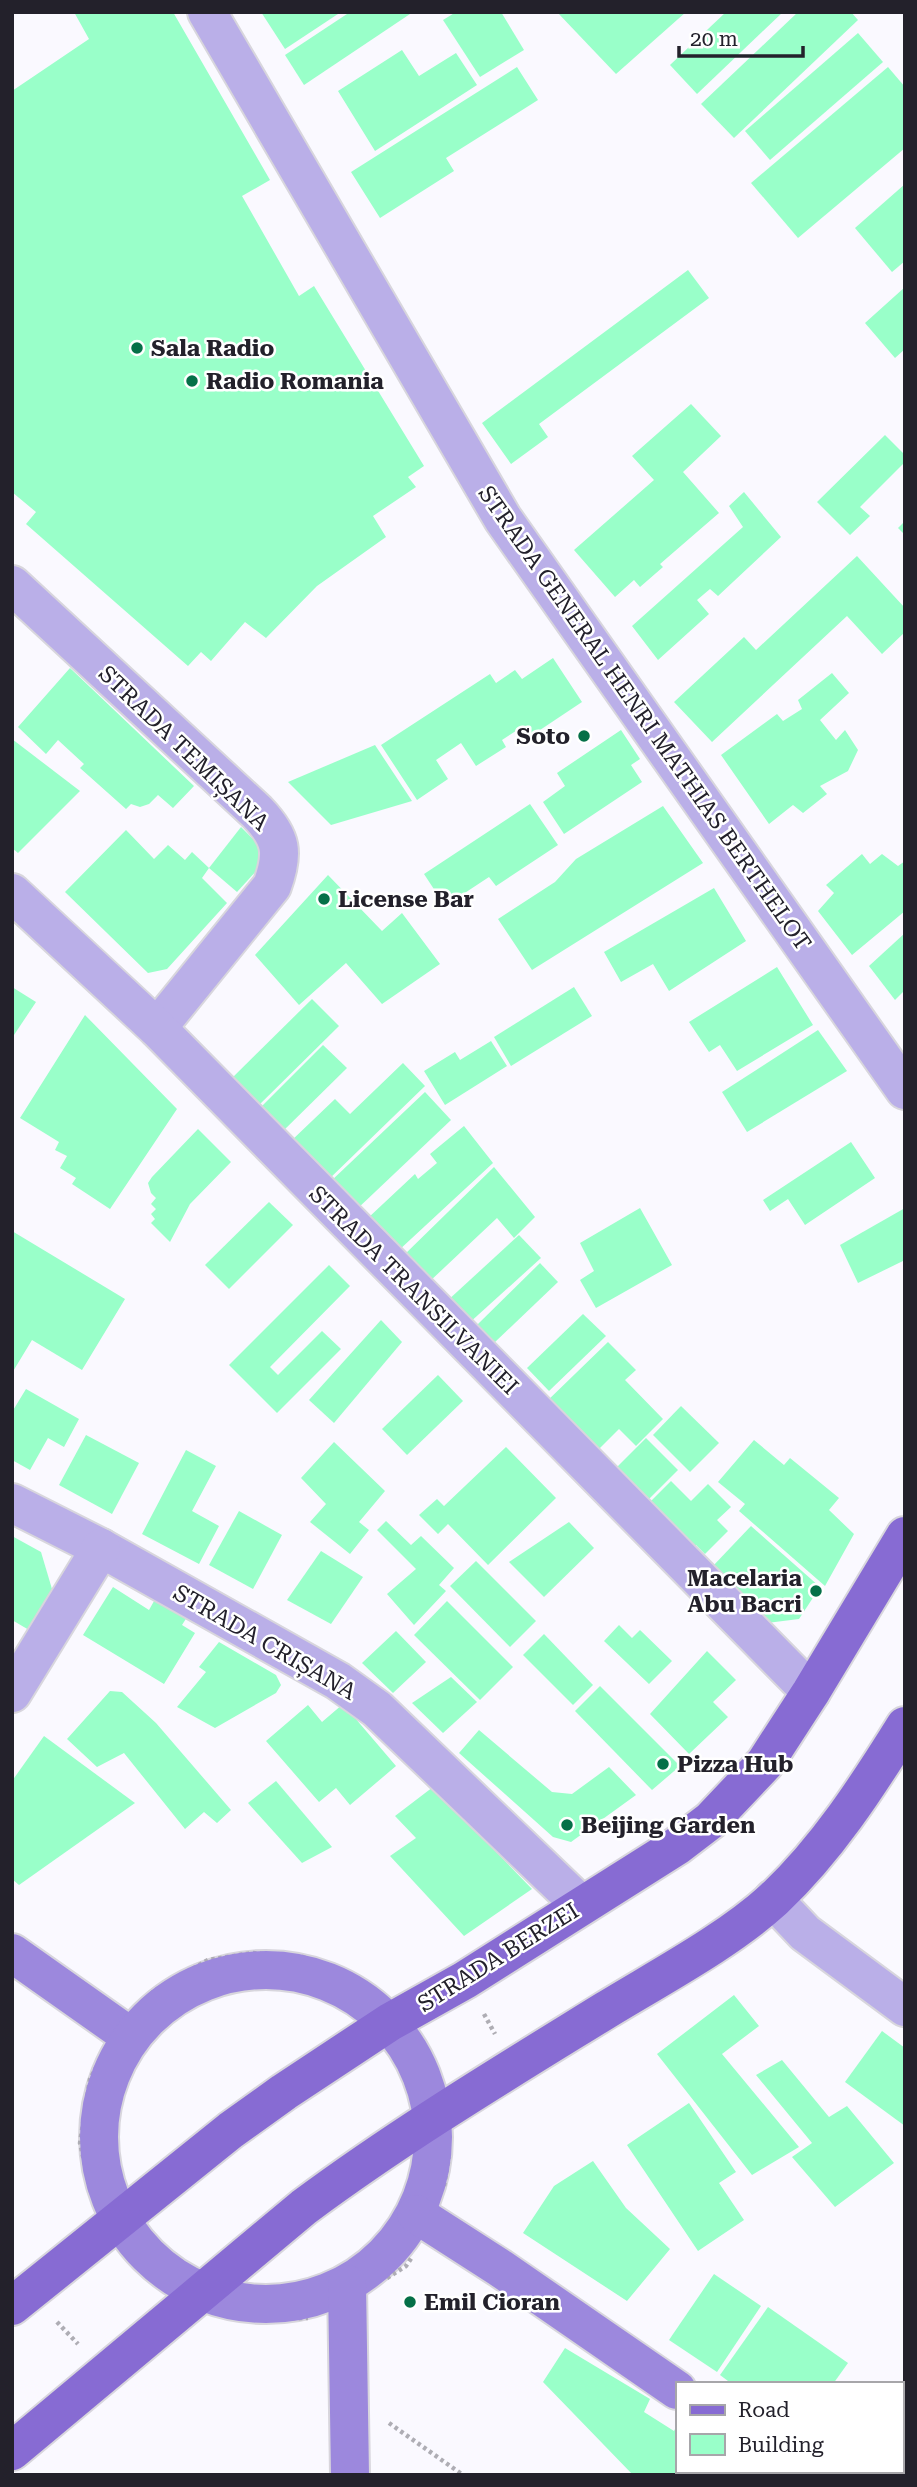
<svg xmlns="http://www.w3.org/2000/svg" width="917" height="2487" font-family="'Roboto Serif',serif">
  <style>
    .building { fill: #99ffc9 }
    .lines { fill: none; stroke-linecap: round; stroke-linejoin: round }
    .street-casing { stroke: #d8d6dd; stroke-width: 42 }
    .secondary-casing { stroke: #d8d6dd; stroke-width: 42 }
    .primary-casing { stroke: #d8d6dd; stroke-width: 42 }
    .path { stroke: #aeadb4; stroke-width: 4.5; stroke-dasharray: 3.5 3.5; stroke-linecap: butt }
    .street { stroke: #baafe8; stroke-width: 38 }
    .secondary { stroke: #9c88dd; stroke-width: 38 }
    .primary { stroke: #876bd3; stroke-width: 38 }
    .poi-dot { fill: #057048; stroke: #fff; stroke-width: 2.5 }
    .labels { text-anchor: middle; stroke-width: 5; stroke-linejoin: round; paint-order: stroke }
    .poi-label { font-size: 23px; font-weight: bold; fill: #23212b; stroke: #fff; text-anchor: start }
    .street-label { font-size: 23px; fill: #23212b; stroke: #fff }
  </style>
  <rect width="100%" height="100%" fill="#faf9ff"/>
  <g class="building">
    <polygon points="74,12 173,12 270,180 242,196 299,296 314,286 424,466 408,477 416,487 373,516 386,537 317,586 266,638 245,622 211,661 201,652 188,666 26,524 36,512 12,492 12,91 89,39"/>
    <polygon points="261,12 341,12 285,49"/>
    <polygon points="350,12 413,12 304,85 285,55"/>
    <polygon points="456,12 501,12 524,50 480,77 443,20"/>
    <polygon points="557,12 686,12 616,74"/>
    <polygon points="726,12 783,12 697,94 670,65"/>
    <polygon points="798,12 851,12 858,20 734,138 701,104"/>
    <polygon points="858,33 883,62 770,160 745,131"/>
    <polygon points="402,50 419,76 456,53 477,85 375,151 338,91"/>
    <polygon points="517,67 538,100 446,158 454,171 380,218 351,172"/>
    <polygon points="888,67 905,87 905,148 798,238 751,183"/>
    <polygon points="905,184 905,261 892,272 855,228"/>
    <polygon points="688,270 709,298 539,424 548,437 511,464 482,423"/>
    <polygon points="905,287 905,349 895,358 865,323"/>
    <polygon points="691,404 721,436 683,472 719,513 660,564 663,567 640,587 634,580 615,597 574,550 654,480 632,456"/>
    <polygon points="885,435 905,455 905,462 860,507 870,516 850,535 817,502"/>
    <polygon points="744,492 781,537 718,596 710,589 697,600 709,614 658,660 632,626 743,527 729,506"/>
    <polygon points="905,521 905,535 898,528"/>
    <polygon points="857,556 905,608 905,632 882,654 847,616 712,742 674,702 744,637 756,650"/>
    <polygon points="553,658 582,702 528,738 522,727 502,740 506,747 476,766 461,743 436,760 448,779 417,800 381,745 490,674 496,683 515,670 522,679"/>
    <polygon points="70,668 194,786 173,808 158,795 149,804 140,807 131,804 126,809 80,768 84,764 58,740 46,754 18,727"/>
    <polygon points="832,673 849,693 820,720 836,740 845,730 858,750 848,771 820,786 827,794 803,813 793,805 769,824 721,755 777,714 783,721 802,709 798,700"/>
    <polygon points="621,730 640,759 631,765 642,782 564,834 543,802 565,786 557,773"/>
    <polygon points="12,739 80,791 18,853 12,848"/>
    <polygon points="375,745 412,801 331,825 288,782"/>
    <polygon points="530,804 558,845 496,886 489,877 445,906 424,874"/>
    <polygon points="663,806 703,863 532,970 498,919 555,882 576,859"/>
    <polygon points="241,827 258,844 259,868 237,892 209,868"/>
    <polygon points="126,830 154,859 168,845 185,860 192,852 209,868 202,878 227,903 167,969 148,973 65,892"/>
    <polygon points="862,854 870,864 882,854 898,866 905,861 905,911 852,955 818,911 834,893 826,885"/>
    <polygon points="328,875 382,931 402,913 440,964 382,1004 346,963 299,1005 255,955"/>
    <polygon points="714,888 746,941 669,991 653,964 621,982 604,952"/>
    <polygon points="905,933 905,990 895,1000 869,966"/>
    <polygon points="777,967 813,1025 737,1071 720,1045 709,1052 689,1022"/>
    <polygon points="12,987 36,1002 12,1038"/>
    <polygon points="574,987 592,1016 511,1066 494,1037"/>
    <polygon points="312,999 339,1026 256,1108 229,1081"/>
    <polygon points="85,1015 177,1109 110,1209 72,1184 76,1178 60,1168 67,1156 55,1150 59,1142 20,1118"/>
    <polygon points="818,1030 847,1071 747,1132 722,1092"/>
    <polygon points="491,1041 507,1066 445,1105 424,1071 455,1052 460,1060"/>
    <polygon points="323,1045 347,1068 280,1134 258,1110"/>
    <polygon points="403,1063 425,1086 327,1181 290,1142 335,1099 350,1114"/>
    <polygon points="425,1092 451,1120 356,1210 330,1182"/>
    <polygon points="464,1126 493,1163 398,1251 368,1218 415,1174 418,1179 437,1163 430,1154"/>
    <polygon points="198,1129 231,1162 190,1204 170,1242 151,1223 155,1219 151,1214 156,1209 151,1204 156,1198 151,1193 148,1183 152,1177"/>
    <polygon points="851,1142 875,1178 805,1225 788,1199 770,1211 763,1200"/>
    <polygon points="494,1167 535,1217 514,1238 497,1218 428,1283 402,1257"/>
    <polygon points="269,1202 293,1225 229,1289 205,1265"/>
    <polygon points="640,1208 672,1265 596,1308 580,1280 594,1271 580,1243"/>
    <polygon points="905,1208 905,1260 858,1283 840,1245"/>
    <polygon points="12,1231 125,1299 82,1370 32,1340 12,1373"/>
    <polygon points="519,1235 541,1258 467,1325 446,1302"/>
    <polygon points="540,1263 558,1282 494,1343 477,1325"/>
    <polygon points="329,1265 350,1286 270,1367 278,1375 322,1331 341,1349 277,1413 229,1365"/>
    <polygon points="583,1314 606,1336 549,1391 527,1368"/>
    <polygon points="381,1320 402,1342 334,1423 309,1400"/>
    <polygon points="608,1342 636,1370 625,1380 663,1419 636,1446 619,1429 592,1456 543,1405"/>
    <polygon points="438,1375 463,1401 407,1455 382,1429"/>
    <polygon points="26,1389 79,1419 64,1447 48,1438 30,1470 12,1460 12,1412"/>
    <polygon points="681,1406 719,1443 690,1472 653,1435"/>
    <polygon points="86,1435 139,1463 112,1514 59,1485"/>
    <polygon points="646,1438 678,1470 644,1504 612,1472"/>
    <polygon points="754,1440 784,1465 790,1458 839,1498 829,1510 854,1534 825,1586 739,1511 745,1504 718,1482"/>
    <polygon points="334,1442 385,1491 359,1522 369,1530 350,1554 310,1522 326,1504 301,1478"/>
    <polygon points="506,1447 556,1498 488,1565 448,1524 438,1534 419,1515 437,1499 444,1506"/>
    <polygon points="186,1450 216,1466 192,1511 219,1526 199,1564 142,1534"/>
    <polygon points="671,1481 691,1501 708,1484 731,1507 717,1520 728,1531 705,1554 696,1545 691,1551 646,1506"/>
    <polygon points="239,1511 282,1535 253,1589 209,1565"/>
    <polygon points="386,1521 411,1545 421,1536 454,1568 439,1585 446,1591 414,1625 387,1594 416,1569 377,1530"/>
    <polygon points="569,1522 594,1548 544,1597 509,1562"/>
    <polygon points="751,1526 820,1587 799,1619 767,1623 712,1567"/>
    <polygon points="12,1536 41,1552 52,1589 29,1630 12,1620"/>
    <polygon points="321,1551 363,1577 331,1624 287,1600"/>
    <polygon points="476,1561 536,1621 510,1647 450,1586"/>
    <polygon points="113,1587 149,1610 158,1594 189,1614 182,1625 195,1633 164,1684 83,1635"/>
    <polygon points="447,1601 513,1667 480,1700 414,1635"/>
    <polygon points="619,1625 632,1638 640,1630 672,1661 649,1684 604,1641"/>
    <polygon points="396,1631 426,1662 393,1693 362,1663"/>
    <polygon points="544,1634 593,1685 573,1705 523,1655"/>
    <polygon points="219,1642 276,1675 281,1685 276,1693 215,1728 177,1707 206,1672 199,1667"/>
    <polygon points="707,1651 736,1680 713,1702 728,1717 689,1754 650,1714"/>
    <polygon points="451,1677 477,1702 443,1733 412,1703"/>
    <polygon points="600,1686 680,1766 652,1790 575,1711"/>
    <polygon points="110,1691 122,1692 156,1723 231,1810 217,1823 204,1812 185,1829 124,1753 97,1767 67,1739"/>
    <polygon points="343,1704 396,1766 350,1805 336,1788 319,1802 266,1741 308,1705 322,1722"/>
    <polygon points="479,1730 552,1792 572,1794 609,1767 636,1795 571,1842 553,1837 459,1753"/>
    <polygon points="44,1736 135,1803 19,1885 12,1879 12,1781"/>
    <polygon points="276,1781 332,1847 302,1863 248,1803"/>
    <polygon points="433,1787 532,1889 464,1936 390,1856 416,1838 395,1816"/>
    <polygon points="734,1995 759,2026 722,2054 799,2147 752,2175 657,2054"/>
    <polygon points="882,2031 905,2048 905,2126 845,2082"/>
    <polygon points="782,2060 829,2117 847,2106 894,2163 835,2207 792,2157 812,2143 756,2075"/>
    <polygon points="689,2103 736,2172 719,2183 744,2220 698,2251 627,2145"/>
    <polygon points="593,2161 626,2208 670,2249 627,2301 523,2233 554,2186"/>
    <polygon points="714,2274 761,2306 717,2372 669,2340"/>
    <polygon points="768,2307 848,2363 833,2384 732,2384 720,2375"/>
    <polygon points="565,2348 650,2399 644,2412 674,2431 677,2425 677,2471 746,2471 744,2475 633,2475 543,2382"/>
  </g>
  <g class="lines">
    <g class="street-casing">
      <g id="street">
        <polyline points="207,12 503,519 905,1090"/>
        <path d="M12 585 257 812C282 838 284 853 272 886L157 1028"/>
        <polyline points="12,893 157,1028 811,1692"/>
        <polyline points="12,1503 101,1548 338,1681 377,1709 581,1905"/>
        <polyline points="12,1693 101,1548"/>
        <polyline points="773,1899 805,1933 905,2007"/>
      </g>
    </g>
    <g class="secondary-casing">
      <g id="secondary">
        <polyline points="12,1953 131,2037"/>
        <circle cx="266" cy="2137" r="167"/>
        <polyline points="416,2214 500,2268 677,2390"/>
        <polyline points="347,2284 350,2475"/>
        <polyline points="796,2471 801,2475"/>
      </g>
    </g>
    <g class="primary-casing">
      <g id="primary">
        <polyline points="12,2306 231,2130 284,2092 390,2022 465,1980 677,1846 711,1820 765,1763 811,1692 905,1536"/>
        <path d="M12 2451 304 2207C401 2135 504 2073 606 2010 660 1977 728 1941 774 1899 827 1849 867 1787 905 1726"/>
      </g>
    </g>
    <g class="path">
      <polyline points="146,1999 154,1991 208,1960 252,1953 303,1957 362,1982 370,1988"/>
      <polyline points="484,2014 495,2034"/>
      <polyline points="444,2186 449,2157"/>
      <polyline points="91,2192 80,2143 90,2079 99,2062"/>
      <polyline points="387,2278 406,2266 412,2257"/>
      <polyline points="236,2317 249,2319 308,2318"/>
      <polyline points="57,2322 78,2344"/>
      <polyline points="389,2423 463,2475"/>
    </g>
    <use href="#street" class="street"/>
    <use href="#secondary" class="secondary"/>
    <use href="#primary" class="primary"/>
  </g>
  <g class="poi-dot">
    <circle cx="137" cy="348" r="7"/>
    <circle cx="192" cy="381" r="7"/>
    <circle cx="584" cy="736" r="7"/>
    <circle cx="324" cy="899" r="7"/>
    <circle cx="816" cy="1591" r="7"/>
    <circle cx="663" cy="1764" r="7"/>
    <circle cx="567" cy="1825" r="7"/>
    <circle cx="410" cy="2302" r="7"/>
  </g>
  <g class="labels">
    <g class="poi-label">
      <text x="151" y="356">Sala Radio</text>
      <text x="206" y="389">Radio Romania</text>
      <text x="570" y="744" text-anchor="end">Soto</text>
      <text x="338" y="907">License Bar</text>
      <text x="802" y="1586" text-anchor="end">Macelaria<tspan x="802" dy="26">Abu Bacri</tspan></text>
      <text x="677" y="1772">Pizza Hub</text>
      <text x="581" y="1833">Beijing Garden</text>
      <text x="424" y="2310">Emil Cioran</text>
    </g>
    <g class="street-label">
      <text transform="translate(645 718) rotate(55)" y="8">STRADA GENERAL HENRI MATHIAS BERTHELOT</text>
      <text transform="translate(184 748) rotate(44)" y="8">STRADA TEMIȘANA</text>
      <text transform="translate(414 1290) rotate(45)" y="8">STRADA TRANSILVANIEI</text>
      <text transform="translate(265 1642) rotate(30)" y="8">STRADA CRIȘANA</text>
      <text transform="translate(498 1957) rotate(-32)" y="8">STRADA BERZEI</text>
    </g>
  </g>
  <rect width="917" height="2487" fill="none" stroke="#23212b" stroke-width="28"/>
  <rect x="676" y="2382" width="228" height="91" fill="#ffffff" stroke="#a7a6aa" stroke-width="2"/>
  <rect x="690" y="2405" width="35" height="10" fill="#876bd3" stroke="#a7a6aa" stroke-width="2"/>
  <text x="738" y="2417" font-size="21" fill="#23212b">Road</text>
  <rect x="690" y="2434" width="35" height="21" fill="#99ffc9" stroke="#a7a6aa" stroke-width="2"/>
  <text x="738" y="2452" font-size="21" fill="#23212b">Building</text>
  <path d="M679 46v10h124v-10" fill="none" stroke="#23212b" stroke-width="3.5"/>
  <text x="690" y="46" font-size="21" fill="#23212b" stroke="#ffffff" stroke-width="5" paint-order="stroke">20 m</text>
</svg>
